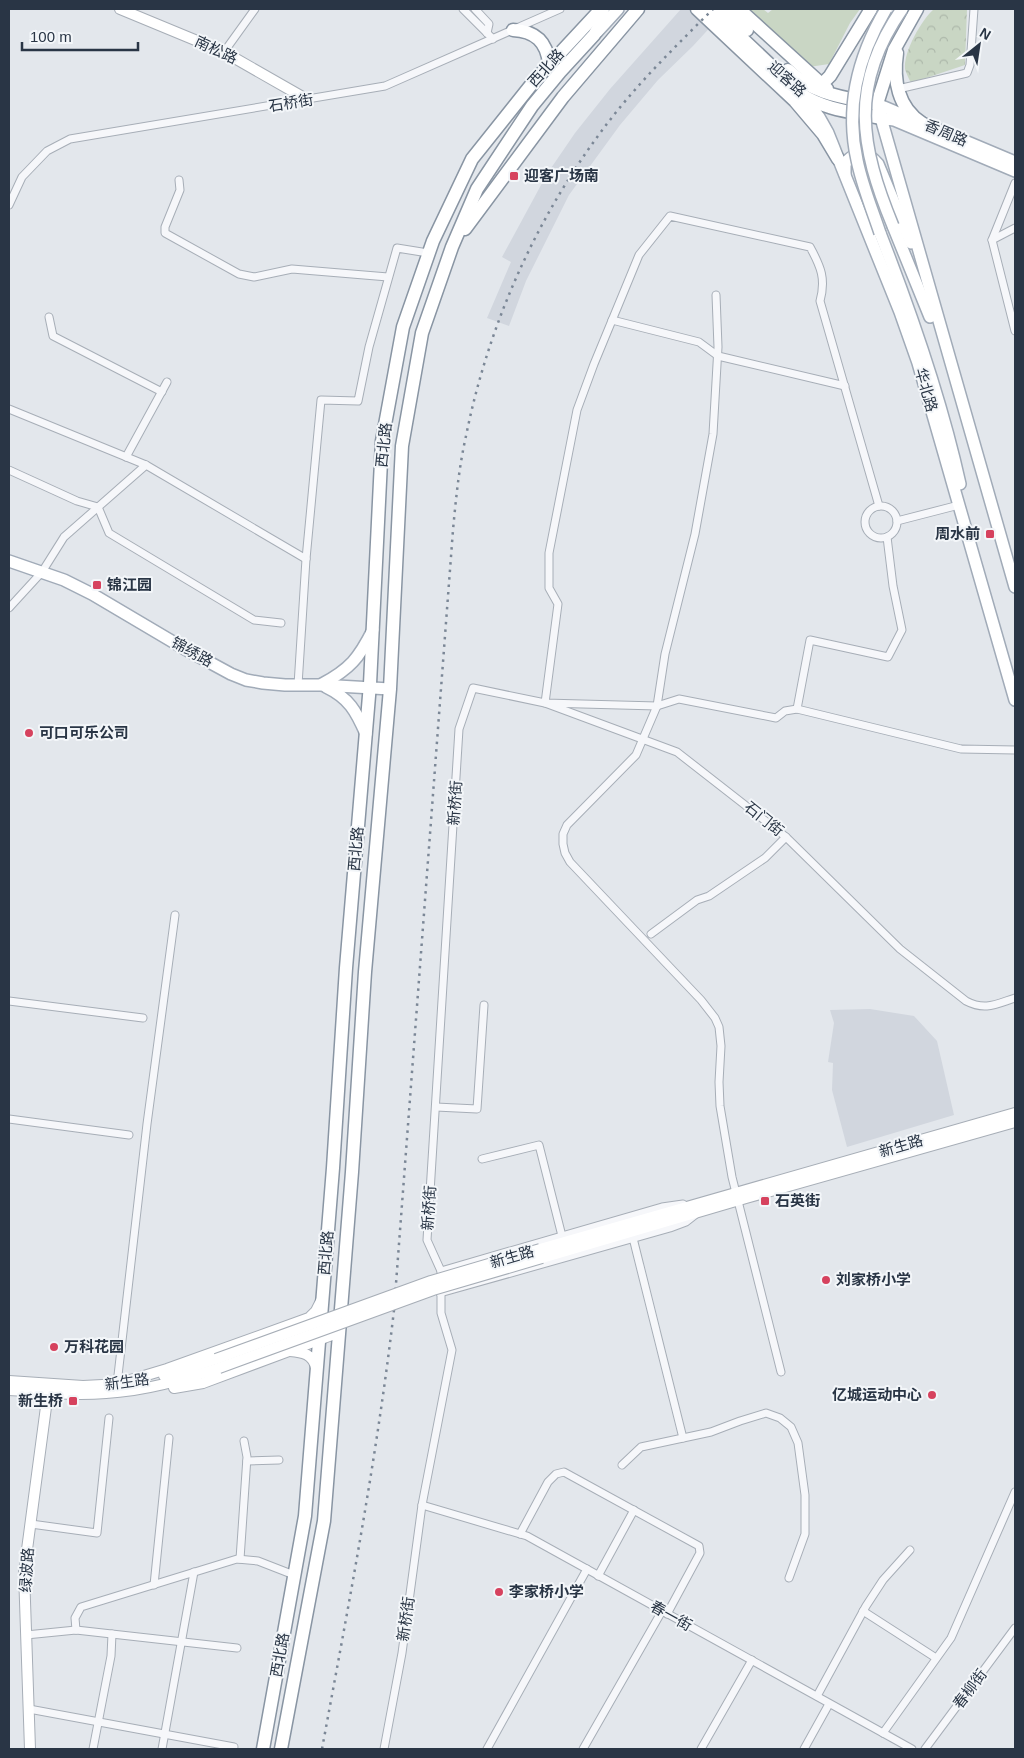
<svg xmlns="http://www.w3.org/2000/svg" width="1024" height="1758" font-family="Arial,'Noto Sans SC',sans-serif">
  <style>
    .built { fill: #d1d6de }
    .green { fill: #c9d6c4 }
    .park { fill: url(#park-crowns) }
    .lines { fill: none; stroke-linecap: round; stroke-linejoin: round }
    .street-casing { stroke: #a7aeb7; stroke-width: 9 }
    .secondary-casing { stroke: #a7aeb7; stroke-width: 12 }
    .primary-casing { stroke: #a1abb8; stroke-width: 14 }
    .highway-casing { stroke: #8995a3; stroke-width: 15 }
    .street { stroke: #f6f7fa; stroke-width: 7 }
    .secondary { stroke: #fff; stroke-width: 10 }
    .primary { stroke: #fff; stroke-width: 11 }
    .highway { stroke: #fff; stroke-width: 12 }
    .rail { stroke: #7b8796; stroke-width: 2.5; stroke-dasharray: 2.5 5; stroke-linecap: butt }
    .secondary-bridge-casing { stroke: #a7aeb7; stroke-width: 12; stroke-linecap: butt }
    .primary-bridge-casing { stroke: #a1abb8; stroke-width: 14; stroke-linecap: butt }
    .secondary-bridge { stroke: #fff; stroke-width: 10 }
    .primary-bridge { stroke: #fff; stroke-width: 11 }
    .poi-dot { fill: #d6425e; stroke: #f3f6f9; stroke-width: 2 }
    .labels { text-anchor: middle; stroke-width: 4; stroke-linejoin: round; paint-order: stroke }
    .street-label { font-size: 15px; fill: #293545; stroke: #f3f6f9 }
    .poi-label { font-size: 15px; font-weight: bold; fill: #293545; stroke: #f3f6f9; text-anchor: start }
  </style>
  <defs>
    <pattern id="park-crowns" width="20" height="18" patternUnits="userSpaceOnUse" patternTransform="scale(1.25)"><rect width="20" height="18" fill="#c9d6c4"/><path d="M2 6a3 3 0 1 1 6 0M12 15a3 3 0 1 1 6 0" fill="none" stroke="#adb8aa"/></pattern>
  </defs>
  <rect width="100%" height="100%" fill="#e3e7ec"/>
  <g class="built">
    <polygon points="681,9 727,9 693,46 658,80 620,125 569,195 526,281 509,326 487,318 511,262 502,257 547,174 575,133 610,89"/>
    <polygon points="870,1009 914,1016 937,1041 954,1115 847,1147 832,1090 833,1063 828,1062 834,1023 830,1010"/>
  </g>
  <polygon class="green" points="747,9 763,9 768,13 773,9 860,9 850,23 829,64 809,67"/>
  <path class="park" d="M934 9H967L965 65 911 83C909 79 906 73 905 69 903 52 922 19 934 9Z"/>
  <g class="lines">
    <g class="street-casing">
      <g id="street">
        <polyline points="463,9 493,39"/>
        <polyline points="475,9 489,24 487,33"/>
        <polyline points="224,52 255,9"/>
        <polyline points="898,89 967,73 970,65 974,9"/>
        <polyline points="179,180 180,190 165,227 165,233 239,274 254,277 292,269 388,277"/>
        <polyline points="1015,183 992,240 1015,331"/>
        <polyline points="9,205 22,177 47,151 70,139 385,86 560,9"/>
        <polyline points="992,240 1015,228"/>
        <polyline points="716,295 718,347 713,434 695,534 665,654 657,706 636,755 567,825 563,834 563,844 565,853 570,862 701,1000 715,1018 719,1027 721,1046 719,1082 720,1106 732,1177 781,1372"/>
        <polyline points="49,317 53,336 162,392"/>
        <polyline points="612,320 699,342 718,356 845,386"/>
        <polyline points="9,409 146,465 306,559"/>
        <polyline points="126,457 167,382"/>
        <polyline points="9,470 77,501 98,507 109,533 254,620 281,623"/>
        <path d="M879 506 820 301C826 279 821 267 810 247L670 216 639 255 594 364 577 410 549 553V588L558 604 545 703 657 706 679 699 776 718 785 711 797 709 961 749 1015 750"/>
        <circle cx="881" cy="522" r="16"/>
        <polyline points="897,521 959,505"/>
        <polyline points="9,608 42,572 64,537 146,465"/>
        <polyline points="298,685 306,559 321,400 358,401 369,347 397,248 428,253"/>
        <polyline points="797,709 810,640 888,657 902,630 893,586 887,537"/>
        <polyline points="651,934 697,900 709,896 765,858 786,837"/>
        <polyline points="9,1001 143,1018"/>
        <polyline points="436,1107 477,1109 484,1005"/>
        <polyline points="9,1119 129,1135"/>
        <polyline points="482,1159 539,1145 562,1236"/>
        <polyline points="633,1238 683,1438"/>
        <polyline points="441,1271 662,1207 683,1204"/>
        <polyline points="440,1293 670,1228 686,1222 695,1215"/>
        <polyline points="117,1384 147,1124 175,915"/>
        <polyline points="247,1461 279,1460"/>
        <polyline points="622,1465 641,1447 711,1432 740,1421 766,1413 780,1418 791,1427 798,1443 805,1495 805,1534 789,1578"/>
        <polyline points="422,1505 527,1536 912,1749"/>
        <polyline points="31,1524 97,1533 109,1418"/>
        <polyline points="520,1534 548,1482 556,1474 564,1472 699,1546 700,1553 667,1614"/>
        <polyline points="240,1559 247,1457 244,1441"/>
        <polyline points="598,1576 634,1510"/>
        <polyline points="154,1585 169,1438"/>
        <polyline points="863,1611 936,1658"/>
        <polyline points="76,1630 75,1618 81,1607 237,1559 258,1561 294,1575"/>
        <polyline points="26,1635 76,1630 237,1648"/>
        <polyline points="817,1696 866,1606 883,1580 910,1550"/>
        <polyline points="29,1709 234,1747"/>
        <polyline points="883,1733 951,1638 1015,1492"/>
        <polyline points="93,1749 111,1656 112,1634"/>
        <polyline points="162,1749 194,1572"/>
        <path d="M384 1749 402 1653 422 1505 452 1350 441 1313V1271L427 1240 459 729 473 688 545 703 677 752 786 837 900 949 966 1001C985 1011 996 1004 1015 998"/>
        <polyline points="487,1749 587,1569"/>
        <polyline points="583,1749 662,1611"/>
        <polyline points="701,1749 752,1660"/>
        <polyline points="804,1749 829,1704"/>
        <polyline points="925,1749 1015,1628"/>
      </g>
    </g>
    <g class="secondary-casing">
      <g id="secondary">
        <polyline points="120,9 224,52 308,100"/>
        <polyline points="540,1249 1015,1113"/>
        <polyline points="542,1258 746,1198 1015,1122"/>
        <path d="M290 1351C303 1352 313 1354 316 1368"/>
        <polyline points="164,1376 216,1359"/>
        <polyline points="9,1381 83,1386 122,1384"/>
        <polyline points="117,1384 167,1369 309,1318 316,1311 321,1301"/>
        <polyline points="174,1388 203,1383 340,1332"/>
        <path d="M9 1390C41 1392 73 1396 106 1393 145 1391 182 1380 219 1368"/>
        <polyline points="30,1749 24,1572 48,1392"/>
      </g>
    </g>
    <g class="primary-casing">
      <g id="primary">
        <polyline points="597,32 618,9"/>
        <polyline points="804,97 819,117 828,133 900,312 918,363 1015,700"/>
        <polyline points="877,104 1015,162"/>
        <polyline points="1015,171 894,120 881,118 1015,587"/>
        <path d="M845 174V164C854 150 868 152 878 164L911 243"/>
        <polyline points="893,226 930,317"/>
        <path d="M880 233C912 315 941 398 960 484"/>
        <polyline points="9,561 64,580 92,594 185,649 231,674 246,680 263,683 285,685 320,685 390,689"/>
        <path d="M322 684C350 669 359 658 373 630"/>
        <path d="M326 687C349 698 356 711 366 734"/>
      </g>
    </g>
    <g class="highway-casing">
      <g id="highway">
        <polyline points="697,9 795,101 823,134 838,159"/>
        <path d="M711 9 801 94C825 110 853 112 881 118L877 104"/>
        <polyline points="724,9 747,30"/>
        <polyline points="739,9 827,89"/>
        <path d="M513 30C535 31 547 42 549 64"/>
        <path d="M897 53C893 80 898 108 922 123"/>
        <path d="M788 70C815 95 842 97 877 104"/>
        <polyline points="815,86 821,85 830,76 871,9"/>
        <polyline points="877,104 894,50 917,9"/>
        <polyline points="465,229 563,97 638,9"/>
        <polyline points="263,1749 305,1516 333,1168 346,968 370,684 382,441 403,327 433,241 472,159 535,80 601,9"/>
        <polyline points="281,1749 324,1521 352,1172 365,972 390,689 402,446 422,333 452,247 477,189 532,106 560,72 594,35 600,25 603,9"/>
      </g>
    </g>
    <use href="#street" class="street"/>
    <use href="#secondary" class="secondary"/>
    <use href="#primary" class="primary"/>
    <use href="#highway" class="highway"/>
    <path class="rail" d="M322 1749C349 1603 377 1457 394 1310L453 530C456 498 459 467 466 436 490 317 542 205 617 111 647 74 680 42 713 9"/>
    <g class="secondary-bridge-casing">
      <g id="secondary-bridge">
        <polyline points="216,1359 431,1281 540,1249"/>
        <polyline points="219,1368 433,1290 542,1258"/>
      </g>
    </g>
    <g class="primary-bridge-casing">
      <g id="primary-bridge">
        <path d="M893 226C860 146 849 85 902 9"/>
        <path d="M880 233C872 209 862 185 857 160 845 106 858 56 886 9"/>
      </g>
    </g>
    <use href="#secondary-bridge" class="secondary-bridge"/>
    <use href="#primary-bridge" class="primary-bridge"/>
  </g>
  <g class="poi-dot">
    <rect x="509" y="171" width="10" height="10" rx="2.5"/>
    <rect x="985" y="529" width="10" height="10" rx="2.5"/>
    <rect x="92" y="580" width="10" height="10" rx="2.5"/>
    <circle cx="29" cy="733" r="5"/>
    <rect x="760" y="1196" width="10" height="10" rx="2.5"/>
    <circle cx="826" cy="1280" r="5"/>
    <circle cx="54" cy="1347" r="5"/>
    <circle cx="932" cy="1395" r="5"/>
    <rect x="68" y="1396" width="10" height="10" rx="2.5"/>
    <circle cx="499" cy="1592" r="5"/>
  </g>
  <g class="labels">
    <g class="street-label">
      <text transform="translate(216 50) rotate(25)" y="5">南松路</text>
      <text transform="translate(546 68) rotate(-48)" y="5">西北路</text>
      <text transform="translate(787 79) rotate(42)" y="5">迎客路</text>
      <text transform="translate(291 103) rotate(-9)" y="5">石桥街</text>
      <text transform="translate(946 133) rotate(23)" y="5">香周路</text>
      <text transform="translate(926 390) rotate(74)" y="5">华北路</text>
      <text transform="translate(384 445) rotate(-84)" y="5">西北路</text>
      <text transform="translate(192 652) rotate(29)" y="5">锦绣路</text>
      <text transform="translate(455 803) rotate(-86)" y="5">新桥街</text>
      <text transform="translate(764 819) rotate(39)" y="5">石门街</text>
      <text transform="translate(356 849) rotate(-85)" y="5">西北路</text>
      <text transform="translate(901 1146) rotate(-16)" y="5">新生路</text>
      <text transform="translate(429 1208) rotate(-86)" y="5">新桥街</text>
      <text transform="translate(326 1253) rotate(-85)" y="5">西北路</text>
      <text transform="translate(512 1257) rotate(-16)" y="5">新生路</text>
      <text transform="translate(127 1382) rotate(-8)" y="5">新生路</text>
      <text transform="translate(27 1570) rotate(-87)" y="5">绿波路</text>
      <text transform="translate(671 1616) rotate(29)" y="5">春一街</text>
      <text transform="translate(406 1619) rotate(-82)" y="5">新桥街</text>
      <text transform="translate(280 1655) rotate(-80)" y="5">西北路</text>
      <text transform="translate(970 1689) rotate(-53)" y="5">春柳街</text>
    </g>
    <g class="poi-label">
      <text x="524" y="181">迎客广场南</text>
      <text x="980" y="539" text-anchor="end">周水前</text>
      <text x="107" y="590">锦江园</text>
      <text x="39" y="738">可口可乐公司</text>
      <text x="775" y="1206">石英街</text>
      <text x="836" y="1285">刘家桥小学</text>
      <text x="64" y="1352">万科花园</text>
      <text x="922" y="1400" text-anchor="end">亿城运动中心</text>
      <text x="63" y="1406" text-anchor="end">新生桥</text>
      <text x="509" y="1597">李家桥小学</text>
    </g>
  </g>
  <rect width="1024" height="1758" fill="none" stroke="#293545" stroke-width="20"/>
  <g transform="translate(979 45) rotate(30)" stroke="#f3f6f9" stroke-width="4" paint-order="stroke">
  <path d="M0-4L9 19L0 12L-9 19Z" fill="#293545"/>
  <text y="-8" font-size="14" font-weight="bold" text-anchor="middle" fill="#293545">N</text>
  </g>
  <path d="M22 42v8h116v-8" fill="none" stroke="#293545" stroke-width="2.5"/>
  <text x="30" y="42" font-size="15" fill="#293545" stroke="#f3f6f9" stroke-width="4" paint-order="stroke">100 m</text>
</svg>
